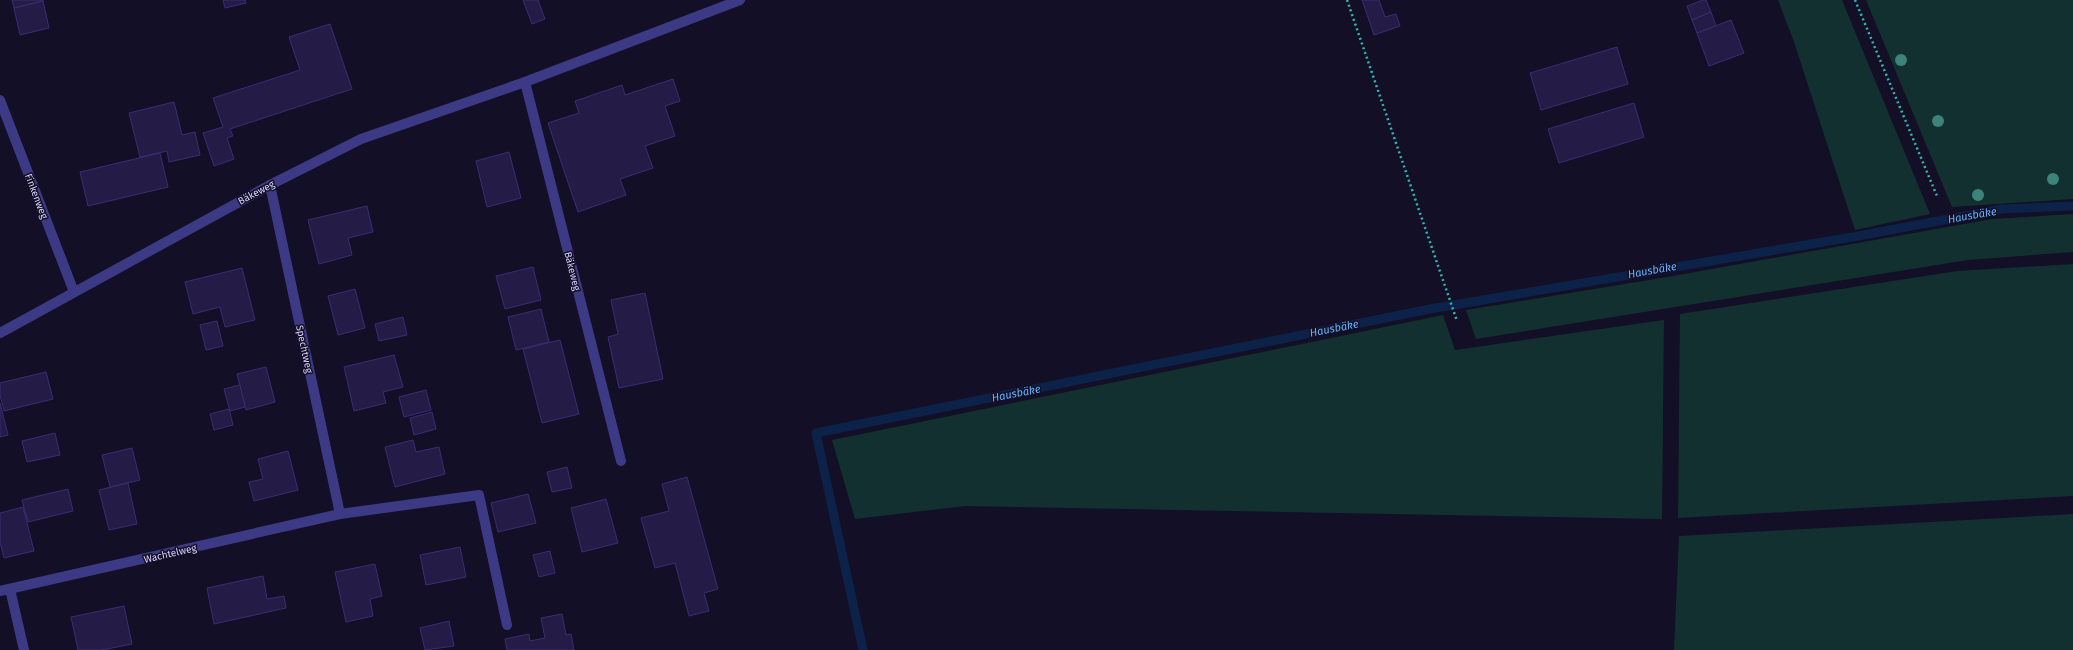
<svg xmlns="http://www.w3.org/2000/svg" width="2073" height="650" font-family="'Fira Sans',sans-serif">
  <style>
    .green { fill: #12302f }
    .lines { fill: none; stroke-linecap: round; stroke-linejoin: round }
    .stream { stroke: #0c2248; stroke-width: 9 }
    .building { fill: #241b47; stroke: #3b2d73 }
    .path { stroke: #2fb8b0; stroke-width: 2.5; stroke-dasharray: 2 3; stroke-linecap: butt }
    .service { stroke: #3d3a85; stroke-width: 10 }
    .minor { stroke: #3d3a85; stroke-width: 10 }
    .tree { fill: #3d827b }
    .labels { text-anchor: middle; stroke-width: 3; stroke-linejoin: round; paint-order: stroke }
    .street-label { font-size: 10px; fill: #d9d4ff; stroke: #130f26 }
    .water-label { font-size: 11px; font-style: italic; fill: #62b6ff; stroke: #130f26 }
  </style>
  <rect width="100%" height="100%" fill="#130f26"/>
  <g class="green">
    <polygon points="1778,0 1842,0 1930,214 1855,230 1794,42"/>
    <polygon points="1866,0 2073,0 2073,199 1952,207"/>
    <polygon points="2073,214 2073,252 1968,260 1476,339 1466,310 1667,277 1992,219"/>
    <polygon points="2073,264 2073,496 1678,518 1680,314 1957,271"/>
    <polygon points="1443,315 1455,350 1664,320 1662,519 965,506 855,519 832,440"/>
    <polygon points="2073,514 2073,650 1674,650 1679,536"/>
  </g>
  <g class="lines">
    <polyline class="stream" points="863,650 816,433 1430,309 1858,236 2002,209 2073,206"/>
  </g>
  <g class="building">
    <polygon points="12,0 43,0 43,1 14,8"/>
    <polygon points="223,0 245,0 246,3 225,8"/>
    <polygon points="523,0 538,0 545,19 532,24"/>
    <polygon points="1362,0 1379,0 1385,17 1396,14 1400,26 1374,35"/>
    <polygon points="1703,0 1706,0 1711,12 1692,20 1687,6"/>
    <polygon points="43,1 49,28 20,35 14,8"/>
    <polygon points="1711,12 1716,26 1697,33 1692,20"/>
    <polygon points="1731,20 1744,53 1709,66 1697,33"/>
    <polygon points="330,24 352,89 230,129 233,136 227,138 234,159 214,166 203,133 223,127 213,98 300,70 289,37"/>
    <polygon points="1617,47 1628,84 1541,110 1530,73"/>
    <polygon points="673,79 680,101 665,106 675,136 645,146 653,168 620,179 626,195 578,212 548,123 579,113 575,101 622,85 625,95"/>
    <polygon points="174,102 182,135 195,132 200,155 169,162 167,151 140,157 129,113"/>
    <polygon points="1634,103 1644,137 1559,163 1548,129"/>
    <polygon points="509,152 521,198 487,207 476,161"/>
    <polygon points="160,153 168,187 88,206 80,172"/>
    <polygon points="367,206 373,232 348,238 352,255 319,264 308,220"/>
    <polygon points="533,267 541,300 505,309 496,276"/>
    <polygon points="242,268 255,320 225,327 220,307 193,314 185,282"/>
    <polygon points="355,289 365,328 338,335 328,296"/>
    <polygon points="645,293 663,379 619,388 608,337 618,334 611,300"/>
    <polygon points="541,309 549,342 516,350 508,317"/>
    <polygon points="403,317 407,335 379,341 375,324"/>
    <polygon points="217,321 223,346 206,350 200,325"/>
    <polygon points="560,340 579,414 542,423 523,349"/>
    <polygon points="394,355 403,387 383,392 386,403 354,411 344,367"/>
    <polygon points="266,367 275,402 246,410 237,374"/>
    <polygon points="46,372 53,399 4,411 0,395 0,383"/>
    <polygon points="240,385 245,407 230,411 224,389"/>
    <polygon points="426,390 431,410 404,417 399,397"/>
    <polygon points="0,403 8,435 0,437"/>
    <polygon points="229,409 233,425 214,430 210,414"/>
    <polygon points="432,412 436,429 414,435 410,418"/>
    <polygon points="55,433 60,455 27,462 22,441"/>
    <polygon points="413,440 416,452 439,447 445,474 395,487 385,447"/>
    <polygon points="132,448 140,480 110,487 102,455"/>
    <polygon points="288,451 298,490 254,501 249,482 263,479 258,459"/>
    <polygon points="567,467 572,488 552,492 547,472"/>
    <polygon points="687,477 718,589 704,593 709,611 689,616 675,563 655,568 641,518 669,511 662,484"/>
    <polygon points="128,483 137,524 109,530 99,490"/>
    <polygon points="68,489 73,511 28,522 22,500"/>
    <polygon points="528,494 536,523 498,532 491,503"/>
    <polygon points="606,499 618,543 582,552 571,508"/>
    <polygon points="23,507 34,551 4,558 0,542 0,513"/>
    <polygon points="460,547 466,577 426,585 420,555"/>
    <polygon points="550,551 555,573 539,577 533,555"/>
    <polygon points="375,564 382,596 370,599 373,616 346,622 335,572"/>
    <polygon points="263,576 267,599 284,596 286,608 214,624 207,588"/>
    <polygon points="124,606 132,644 102,650 78,650 71,617"/>
    <polygon points="562,614 566,635 571,634 574,650 507,650 505,639 529,634 530,641 545,638 541,618"/>
    <polygon points="449,621 454,646 425,650 420,628"/>
  </g>
  <g class="lines">
    <g class="path">
      <polyline points="1347,0 1457,321"/>
      <polyline points="1855,0 1937,196"/>
    </g>
    <g class="service">
      <polyline points="340,514 479,495 507,625"/>
      <polyline points="10,589 24,650"/>
    </g>
    <g class="minor">
      <polyline points="525,82 621,461"/>
      <polyline points="0,100 74,292"/>
      <polyline points="0,333 270,185 361,139 525,82 740,0"/>
      <polyline points="0,591 340,514 270,185"/>
    </g>
  </g>
  <g class="tree">
    <circle cx="1901" cy="60" r="6"/>
    <circle cx="1938" cy="121" r="6"/>
    <circle cx="2053" cy="179" r="6"/>
    <circle cx="1978" cy="195" r="6"/>
  </g>
  <g class="labels">
    <g class="street-label">
      <text transform="translate(256 192) rotate(-28)" y="4">Bäkeweg</text>
      <text transform="translate(37 196) rotate(69)" y="4">Finkenweg</text>
      <text transform="translate(573 271) rotate(76)" y="4">Bäkeweg</text>
      <text transform="translate(305 349) rotate(78)" y="4">Spechtweg</text>
      <text transform="translate(170 553) rotate(-13)" y="4">Wachtelweg</text>
    </g>
    <g class="water-label">
      <text transform="translate(1972 215) rotate(-10)" y="4">Hausbäke</text>
      <text transform="translate(1652 270) rotate(-10)" y="4">Hausbäke</text>
      <text transform="translate(1334 328) rotate(-11)" y="4">Hausbäke</text>
      <text transform="translate(1016 393) rotate(-11)" y="4">Hausbäke</text>
    </g>
  </g>
</svg>
